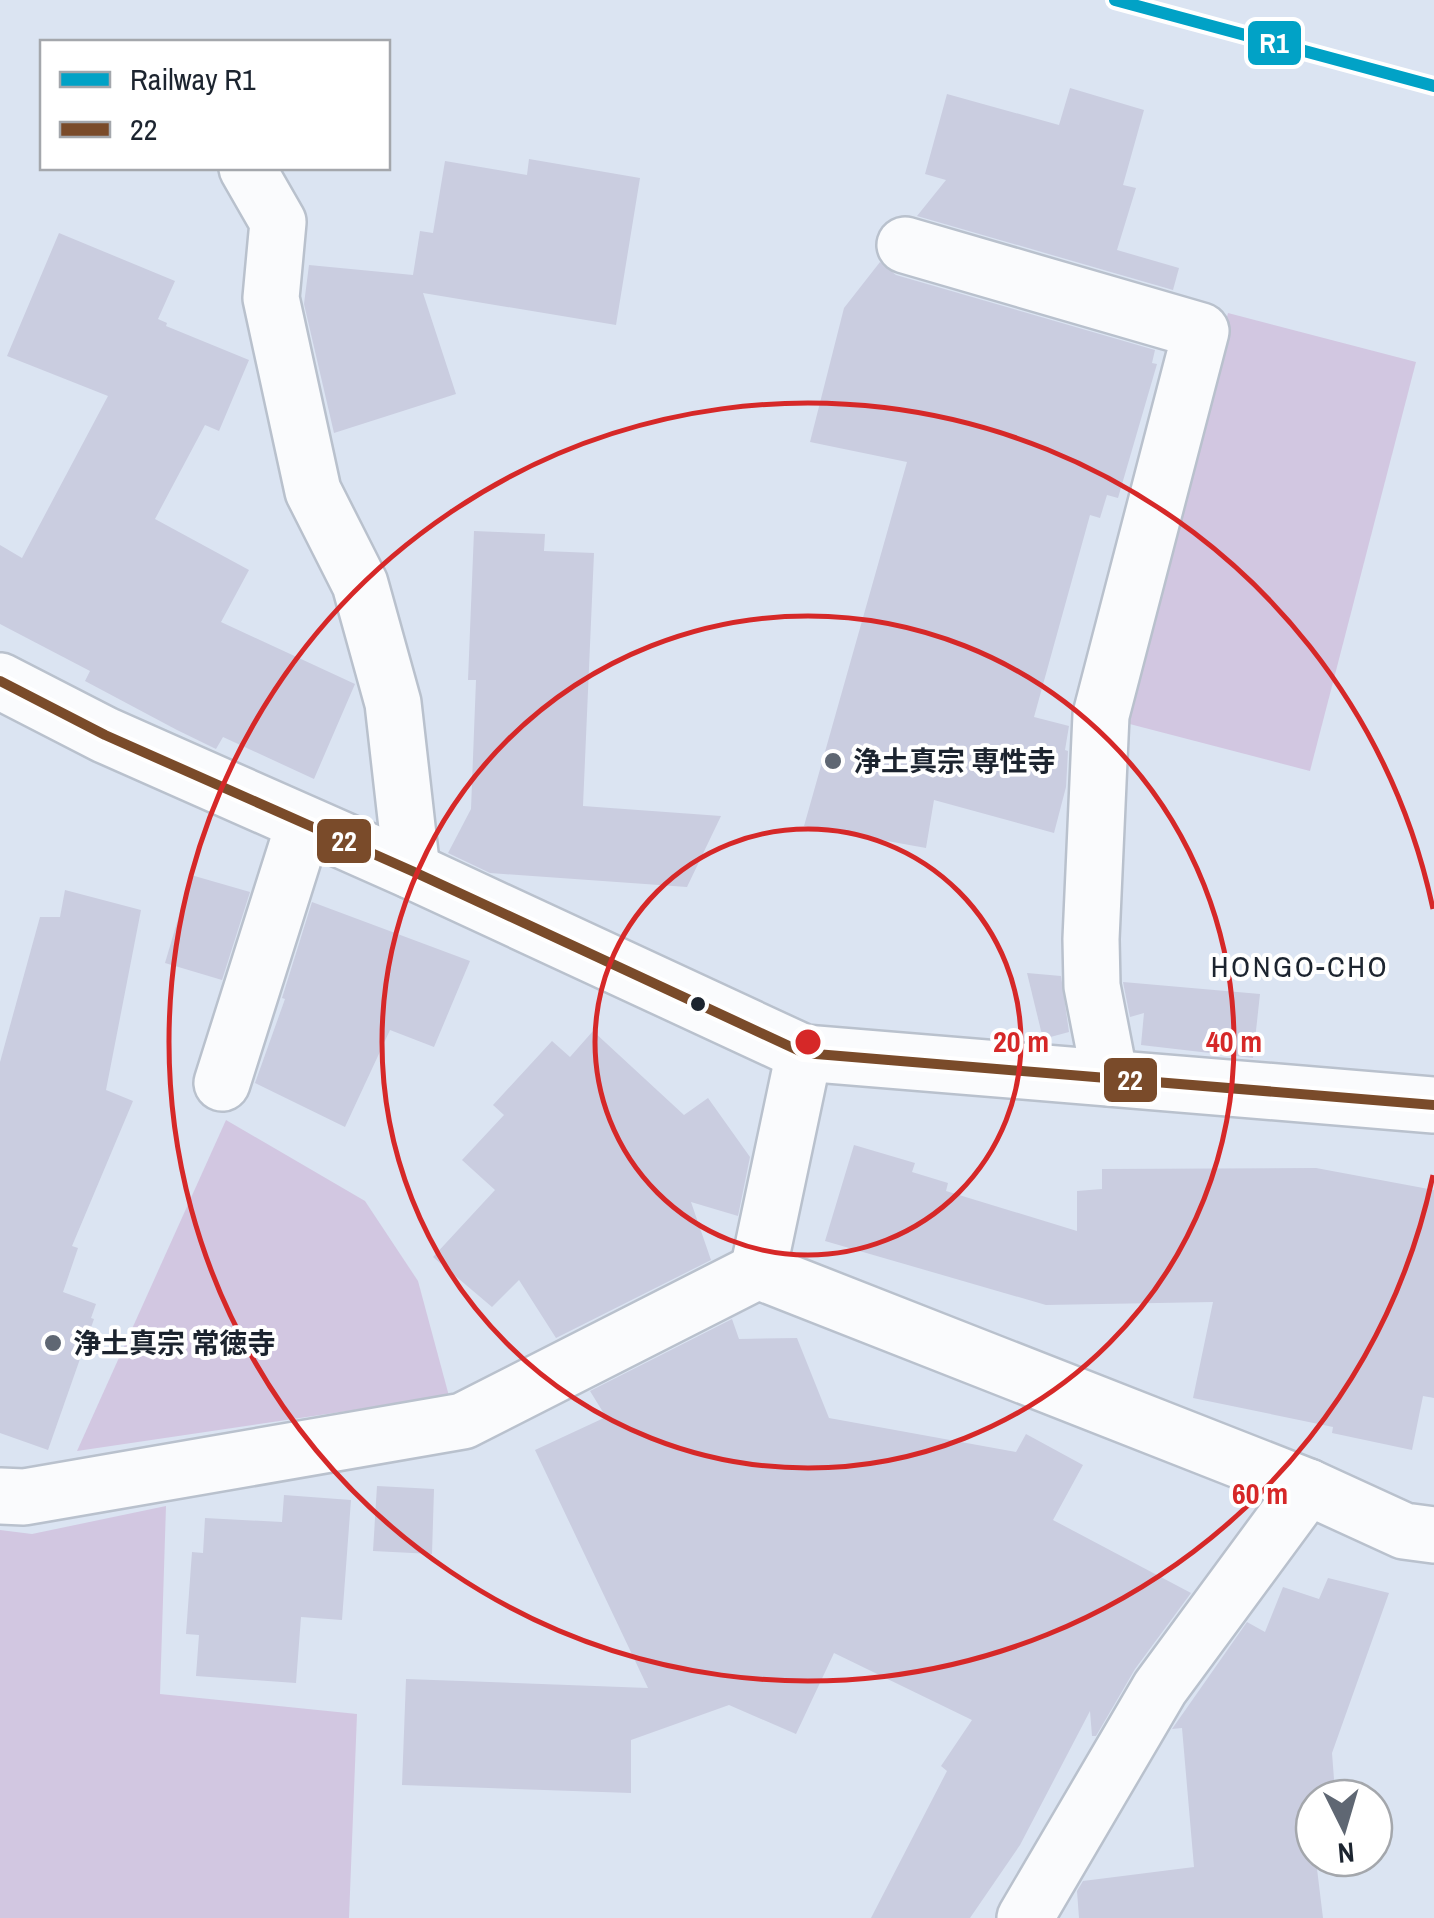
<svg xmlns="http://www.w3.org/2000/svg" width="1434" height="1918" font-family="'Archivo Narrow','Noto Sans JP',sans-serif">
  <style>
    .green { fill: #d2c7e1 }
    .building { fill: #cacde0 }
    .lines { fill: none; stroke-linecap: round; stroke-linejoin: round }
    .street-casing { stroke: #b9c1cd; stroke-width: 60 }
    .street { stroke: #fafbfd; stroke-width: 55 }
    .bus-1-casing { stroke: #fff; stroke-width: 18 }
    .bus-1 { stroke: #7a4b2a; stroke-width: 10 }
    .rail-1-casing { stroke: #fff; stroke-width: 20 }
    .rail-1 { stroke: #01a2c6; stroke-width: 12 }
    .ring { fill: none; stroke: #d62828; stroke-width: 5 }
    .poi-dot { fill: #5f6773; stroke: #fff; stroke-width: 4 }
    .bus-dot { fill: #1c242f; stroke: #fff; stroke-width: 4 }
    .labels { text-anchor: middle; stroke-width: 8; stroke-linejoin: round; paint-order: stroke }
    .poi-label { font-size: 28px; font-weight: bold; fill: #1c242f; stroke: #fff; text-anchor: start }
    .neighbourhood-label { font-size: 30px; letter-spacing: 2.5px; fill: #1c242f; stroke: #fff }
    .centre { fill: #d62828; stroke: #fff; stroke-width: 5 }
    .ring-label { font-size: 30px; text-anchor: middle; font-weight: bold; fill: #d62828; stroke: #fff; stroke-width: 8; stroke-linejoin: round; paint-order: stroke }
    .line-badge { stroke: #fff; stroke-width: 4 }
    .badge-label { font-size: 28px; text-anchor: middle; font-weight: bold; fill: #fff }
  </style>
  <rect width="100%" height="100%" fill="#dbe4f2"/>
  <g class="green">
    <polygon points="1228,313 1416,362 1310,771 1122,722"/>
    <polygon points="226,1120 365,1201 418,1281 449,1396 77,1451"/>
    <polygon points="166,1506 160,1694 357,1714 349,1918 0,1918 0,1530 32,1534"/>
  </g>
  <g class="building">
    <polygon points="1070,88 1144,110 1123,185 1136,188 1117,250 1179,268 1173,290 917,216 946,180 925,174 947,94 1059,125"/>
    <polygon points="529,159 640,178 616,325 423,293 456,394 334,433 304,304 309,265 413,275 420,231 433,233 445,161 527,175"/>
    <polygon points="59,233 175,281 158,319 167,323 166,326 249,360 219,431 205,425 155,519 249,570 221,622 355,684 314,779 223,737 216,749 177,730 85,681 90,671 0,624 0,545 22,558 108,396 7,356"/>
    <polygon points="880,262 896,275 1155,350 1152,363 1157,364 1118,498 1107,495 1100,518 1090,515 1034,717 1069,726 1065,750 1068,751 1066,787 1054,833 934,800 926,848 804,826 907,462 810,442 844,308"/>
    <polygon points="474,531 545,534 544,551 594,553 583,806 721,816 687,887 490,873 448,853 471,809 476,680 468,680"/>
    <polygon points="191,875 250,892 222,980 165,963"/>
    <polygon points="65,890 141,910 106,1090 133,1101 72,1246 78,1248 63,1292 96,1304 91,1318 94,1319 48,1450 0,1433 0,1062 40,917 60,917"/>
    <polygon points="312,902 470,961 434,1047 390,1030 345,1127 255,1083 285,999 282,998"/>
    <polygon points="1027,973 1061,976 1069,1032 1043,1039"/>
    <polygon points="1123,982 1260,994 1253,1058 1141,1045 1144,1013 1130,1017"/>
    <polygon points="593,1031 684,1115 708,1098 750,1157 738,1216 691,1202 711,1260 556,1338 519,1280 492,1307 433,1257 495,1190 462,1160 504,1115 493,1105 552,1041 570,1057"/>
    <polygon points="854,1145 915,1163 912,1172 948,1183 946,1191 1077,1231 1077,1191 1102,1189 1102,1169 1316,1168 1434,1190 1434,1398 1423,1396 1412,1450 1332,1433 1333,1427 1193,1398 1213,1302 1046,1305 825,1241"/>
    <polygon points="732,1319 739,1339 797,1338 829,1418 1016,1452 1026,1434 1083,1465 1053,1520 1191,1593 1135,1669 1096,1736 1092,1736 1090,1711 1020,1845 970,1918 871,1918 947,1771 941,1766 972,1720 834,1653 796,1734 729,1705 631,1740 631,1793 402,1785 406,1679 648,1688 535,1450 606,1417 590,1391"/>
    <polygon points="377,1486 434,1489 432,1554 373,1551"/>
    <polygon points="284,1495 351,1500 342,1620 301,1617 296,1683 196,1676 199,1635 186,1634 192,1552 203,1553 205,1518 282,1522"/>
    <polygon points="1328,1578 1389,1593 1332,1753 1335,1792 1308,1795 1323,1918 1079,1918 1077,1891 1083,1881 1194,1867 1182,1728 1172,1729 1247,1622 1265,1632 1283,1587 1319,1599"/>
  </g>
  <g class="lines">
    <g class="street-casing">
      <g id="street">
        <polyline points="247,168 278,222 271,298 313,491 360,584 393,703 412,871"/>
        <polyline points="905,245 1201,331 1101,715 1091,939 1092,986 1110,1078"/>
        <polyline points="0,681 105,735 412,871 804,1053 1434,1105"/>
        <polyline points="222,1083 304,824"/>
        <polyline points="758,1271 804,1053"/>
        <polyline points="0,1496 24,1497 463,1421 758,1271 1308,1487 1404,1531 1434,1535"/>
        <polyline points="1025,1918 1160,1688 1308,1487"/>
      </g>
    </g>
    <use href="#street" class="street"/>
    <g class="bus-1-casing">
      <polyline id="bus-1" points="0,681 105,735 412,871 804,1053 1434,1105"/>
    </g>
    <use href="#bus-1" class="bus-1"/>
    <g class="rail-1-casing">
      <polyline id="rail-1" points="1115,0 1434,86"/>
    </g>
    <use href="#rail-1" class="rail-1"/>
  </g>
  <g class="ring">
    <circle cx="808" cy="1042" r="213"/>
    <circle cx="808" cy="1042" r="426"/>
    <path d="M1433 1175A639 639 0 1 1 1433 909"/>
  </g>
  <g class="poi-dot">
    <circle cx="833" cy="761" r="10"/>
    <circle cx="53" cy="1343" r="10"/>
  </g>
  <circle class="bus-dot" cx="698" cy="1004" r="9"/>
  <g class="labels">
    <g class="poi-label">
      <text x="853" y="771">浄土真宗 専性寺</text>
      <text x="73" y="1353">浄土真宗 常徳寺</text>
    </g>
    <g class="neighbourhood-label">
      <text x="1300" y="977">HONGO-CHO</text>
    </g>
  </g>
  <circle cx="808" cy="1042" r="15" class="centre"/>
  <g class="ring-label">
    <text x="1021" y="1052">20 m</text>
    <text x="1234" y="1052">40 m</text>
    <text x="1260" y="1504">60 m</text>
  </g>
  <g class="line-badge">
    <rect x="1246" y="19" width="57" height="48" rx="10" fill="#01a2c6"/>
    <rect x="315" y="817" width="58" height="48" rx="10" fill="#7a4b2a"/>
    <rect x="1102" y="1056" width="57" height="48" rx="10" fill="#7a4b2a"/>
  </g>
  <g class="badge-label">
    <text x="1274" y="53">R1</text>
    <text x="344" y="851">22</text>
    <text x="1130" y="1090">22</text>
  </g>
  <rect x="40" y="40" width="350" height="130" fill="#ffffff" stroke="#a4a7ac" stroke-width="2.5"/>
  <rect x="60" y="72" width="50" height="15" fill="#01a2c6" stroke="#a4a7ac" stroke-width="2.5"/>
  <text x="130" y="90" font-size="30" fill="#1c242f">Railway R1</text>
  <rect x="60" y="122" width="50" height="15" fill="#7a4b2a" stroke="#a4a7ac" stroke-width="2.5"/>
  <text x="130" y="140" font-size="30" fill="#1c242f">22</text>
  <g transform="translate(1344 1828) rotate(175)"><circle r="48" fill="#ffffff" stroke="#a4a7ac" stroke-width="2.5"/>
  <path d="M0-8L18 38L0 25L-18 38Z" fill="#5f6773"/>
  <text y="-15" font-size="28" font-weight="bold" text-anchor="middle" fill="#1c242f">N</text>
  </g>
</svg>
